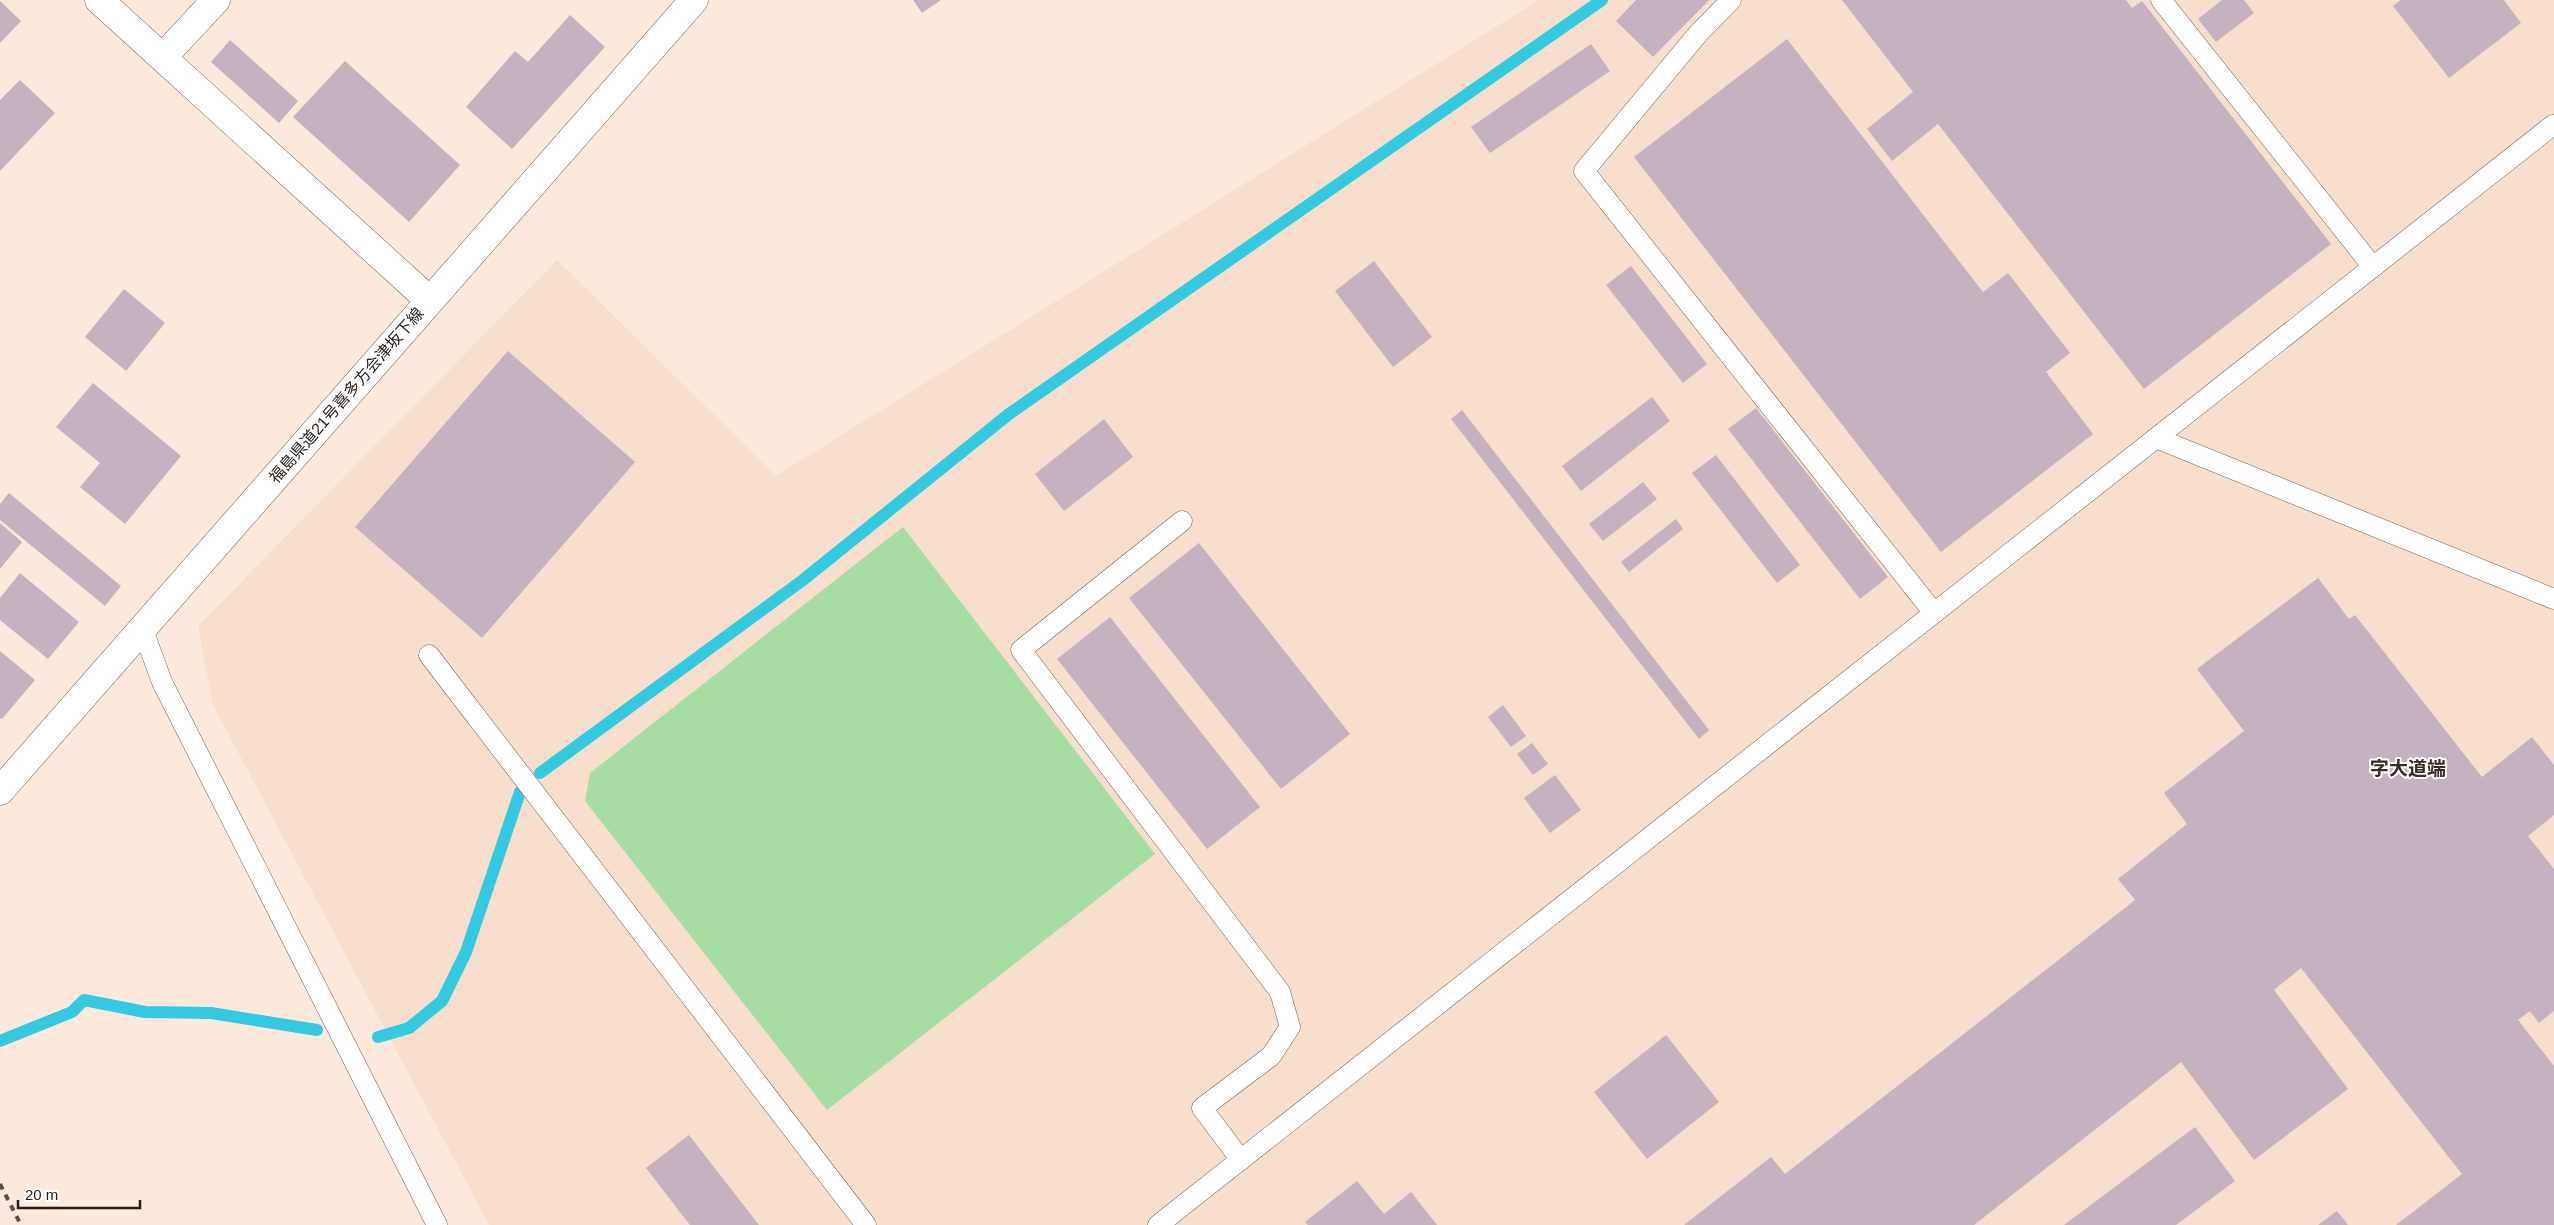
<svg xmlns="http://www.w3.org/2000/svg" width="2554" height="1225" font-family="Arial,'Noto Sans JP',sans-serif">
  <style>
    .built { fill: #f8decc }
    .green { fill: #a6dda0 }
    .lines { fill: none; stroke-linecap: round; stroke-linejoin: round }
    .stream { stroke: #33c9e1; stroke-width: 12 }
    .building { fill: #c4b2c0 }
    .lane-casing { stroke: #736257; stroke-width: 21 }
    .street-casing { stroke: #736257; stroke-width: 29 }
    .primary-casing { stroke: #736257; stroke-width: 29 }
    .lane { stroke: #fff; stroke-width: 20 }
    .street { stroke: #fff; stroke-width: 28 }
    .primary { stroke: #fff; stroke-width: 28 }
    .rail { stroke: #5a504a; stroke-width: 4; stroke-dasharray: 6 6; stroke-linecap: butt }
    .labels { text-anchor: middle; stroke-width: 4; stroke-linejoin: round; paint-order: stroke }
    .street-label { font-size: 16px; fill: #241d19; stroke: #fff }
    .quarter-label { font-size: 19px; font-weight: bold; fill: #392b20; stroke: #fff }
  </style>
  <rect width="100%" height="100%" fill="#fce9dc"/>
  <polygon class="built" points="1539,0 2554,0 2554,1225 489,1225 213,705 198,626 557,260 776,476"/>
  <polygon class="green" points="903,527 1155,854 827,1110 585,801 590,773"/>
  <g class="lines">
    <g class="stream">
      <polyline points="540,773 803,580 1009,414 1602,0"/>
      <polyline points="378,1037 409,1028 442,1001 466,952 520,792"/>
      <polyline points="0,1041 72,1012 84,1000 145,1012 211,1013 317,1030"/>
    </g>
  </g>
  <g class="building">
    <polygon points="913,0 941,0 922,13"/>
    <polygon points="1636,0 1709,0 1653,57 1616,21"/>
    <polygon points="1842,0 2126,0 2132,8 2142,1 2331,244 2144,389 1938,124 1892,161 1867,129 1913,92"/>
    <polygon points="2222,0 2244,0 2254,13 2216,42 2198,19"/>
    <polygon points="2401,0 2504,0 2521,23 2449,78 2393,6"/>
    <polygon points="0,1 21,21 0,43"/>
    <polygon points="570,15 605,47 512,149 466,107 515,51 528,62"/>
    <polygon points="1787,39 1983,292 2008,273 2070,353 2046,372 2093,434 1941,552 1634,157"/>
    <polygon points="230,40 298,101 279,123 211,62"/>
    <polygon points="1591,44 1610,71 1490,153 1471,127"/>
    <polygon points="345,61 460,165 409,222 293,117"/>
    <polygon points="20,80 55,113 0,171 0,100"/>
    <polygon points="1374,261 1432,337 1393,367 1335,291"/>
    <polygon points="1631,266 1707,364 1683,383 1606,285"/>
    <polygon points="124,289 165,323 126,371 85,337"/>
    <polygon points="508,351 635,462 482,638 355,527"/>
    <polygon points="93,383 181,456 125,524 80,487 100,463 56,427"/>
    <polygon points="1652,397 1670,421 1581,491 1562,466"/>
    <polygon points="1756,408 1888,577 1860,599 1728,429"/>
    <polygon points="1462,410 1709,730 1699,739 1451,419"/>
    <polygon points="1104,419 1133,457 1064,511 1035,474"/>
    <polygon points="1716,455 1800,565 1777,583 1692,473"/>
    <polygon points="1643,482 1657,499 1603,541 1589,524"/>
    <polygon points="9,493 121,586 105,606 0,520 0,504"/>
    <polygon points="1676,519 1683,529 1629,572 1621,562"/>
    <polygon points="0,523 22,542 0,569"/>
    <polygon points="1199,543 1350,734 1281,789 1129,598"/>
    <polygon points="20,573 79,622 48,659 0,620 0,598"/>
    <polygon points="2318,578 2349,619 2355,615 2482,777 2532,737 2554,765 2554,815 2528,836 2554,869 2554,1011 2539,1023 2530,1011 2518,1020 2554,1066 2554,1225 2396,1225 2462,1174 2301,968 2274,990 2348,1089 2254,1160 2181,1062 1974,1225 1684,1225 1771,1157 1785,1174 2135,900 2118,879 2187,824 2164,793 2244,731 2197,669"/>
    <polygon points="1110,617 1260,807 1207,849 1057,659"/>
    <polygon points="0,651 35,680 2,719 0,718"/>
    <polygon points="1503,705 1526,736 1511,747 1488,717"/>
    <polygon points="1532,743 1548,764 1533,775 1517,754"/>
    <polygon points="1555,775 1581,810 1550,833 1524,798"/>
    <polygon points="1666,1035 1719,1102 1647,1159 1594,1092"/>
    <polygon points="2195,1127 2235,1181 2176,1225 2064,1225"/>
    <polygon points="689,1135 759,1225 690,1225 646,1168"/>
    <polygon points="1357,1181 1384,1214 1411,1192 1437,1225 1308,1225 1305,1222"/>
    <polygon points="2337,1211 2348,1225 2318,1225"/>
  </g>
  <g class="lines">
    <g class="lane-casing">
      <g id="lane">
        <polyline points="1731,0 1697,35 1584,171 1934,613"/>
        <polyline points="2161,0 2373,267"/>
        <polyline points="2156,438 2554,599"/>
        <polyline points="1182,521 1021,650 1280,992 1290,1027 1271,1056 1202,1108 1241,1160"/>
        <polyline points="143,630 162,682 437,1225"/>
        <polyline points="429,655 866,1225"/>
        <polyline points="1158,1225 2553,125"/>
      </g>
    </g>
    <g class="street-casing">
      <g id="street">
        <polyline points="99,0 429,300"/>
        <polyline points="163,57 216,0"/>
      </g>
    </g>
    <g class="primary-casing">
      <polyline id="primary" points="0,791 694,0"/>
    </g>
    <use href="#lane" class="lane"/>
    <use href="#street" class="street"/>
    <use href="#primary" class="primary"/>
    <polyline class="rail" points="0,1184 21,1225"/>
  </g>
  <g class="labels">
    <g class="street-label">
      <text transform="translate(346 395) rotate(-49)" y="6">福島県道21号喜多方会津坂下線</text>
    </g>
    <g class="quarter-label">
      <text x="2408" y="775">字大道端</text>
    </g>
  </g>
  <path d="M18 1200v8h122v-8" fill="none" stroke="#241d19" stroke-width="2.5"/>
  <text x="25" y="1200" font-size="15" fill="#241d19" stroke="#ffffff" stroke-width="4" paint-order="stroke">20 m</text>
</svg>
